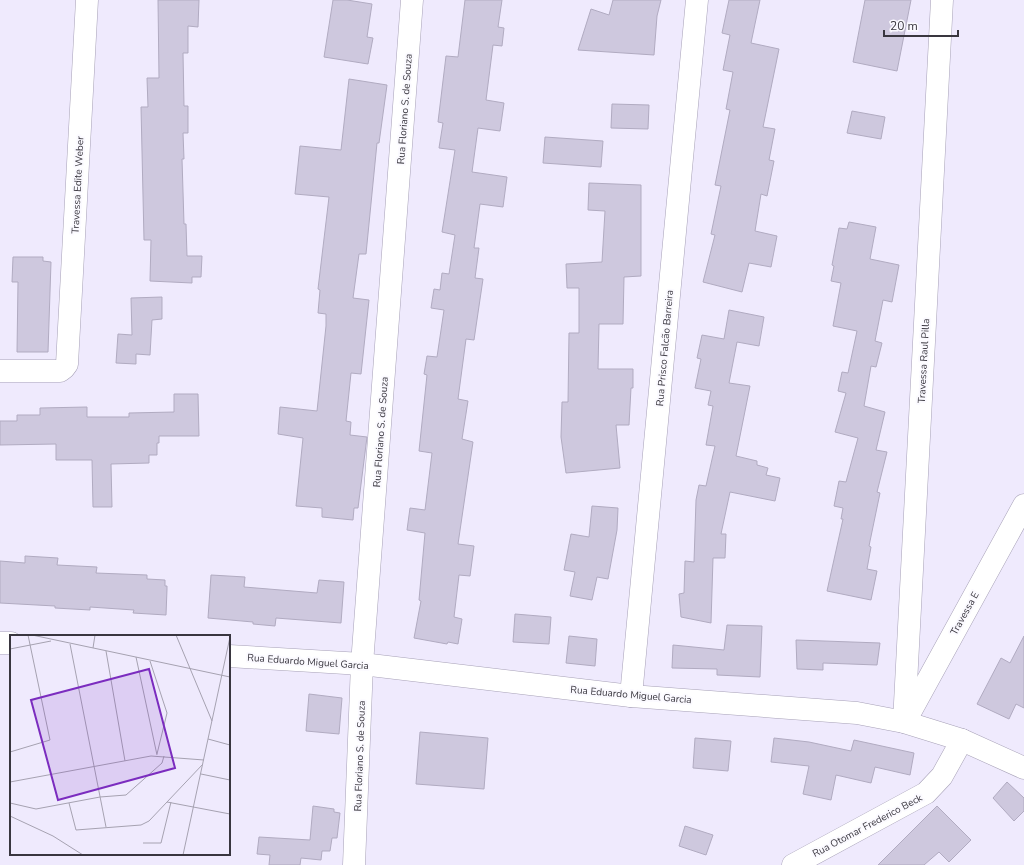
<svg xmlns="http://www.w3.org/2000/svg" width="1024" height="865" font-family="'Nunito Sans',sans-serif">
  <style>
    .building { fill: #cec8de; stroke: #b1abc1 }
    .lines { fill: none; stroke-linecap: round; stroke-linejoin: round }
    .street-casing { stroke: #a7a1b7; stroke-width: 23 }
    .street { stroke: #fff; stroke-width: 22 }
    .labels { text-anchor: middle; stroke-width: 4; stroke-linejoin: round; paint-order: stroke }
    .street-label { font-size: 10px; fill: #39363f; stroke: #fbfaff }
    .inset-road { fill: none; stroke: #a6a2b1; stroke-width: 1 }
    .view { fill: #7b2cbf; fill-opacity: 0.15; stroke: #7b2cbf; stroke-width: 2 }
    .inset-edge { fill: none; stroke: #39363f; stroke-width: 2 }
  </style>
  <rect width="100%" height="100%" fill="#efeafd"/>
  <g class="building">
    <polygon points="158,0 199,0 198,27 188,26 188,53 183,53 184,106 188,106 188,133 183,133 184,159 182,159 184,224 186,224 187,256 202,256 201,277 192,277 192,283 150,281 151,240 144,240 141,107 148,107 147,78 159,78"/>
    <polygon points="333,0 347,0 372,4 367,37 373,38 368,64 324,57"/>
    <polygon points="465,0 502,0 498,27 504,28 502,46 493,45 486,100 504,103 500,131 478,128 472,172 507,177 503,207 480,204 474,248 479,248 475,278 483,279 474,340 466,339 458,399 468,401 462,439 473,442 458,544 474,546 470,576 459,575 454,617 462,619 458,644 448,642 447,644 414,638 421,601 419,600 425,533 407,530 410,508 425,510 432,453 419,451 427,375 424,374 427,356 437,357 444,310 431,308 434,289 440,290 442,273 449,274 455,235 442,232 455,150 439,148 443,123 438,122 446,56 458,57"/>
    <polygon points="613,0 661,0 657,16 654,55 578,50 591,9 609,15"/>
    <polygon points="729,0 760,0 751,43 779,49 763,127 775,129 769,160 774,161 767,196 761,194 755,231 777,236 771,267 749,263 742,292 703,282 715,235 711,234 721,186 715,185 730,110 726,109 733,72 723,70 730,35 722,33"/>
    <polygon points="865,0 911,0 897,71 853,62"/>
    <polygon points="349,79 387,85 379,143 377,143 366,254 359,254 353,298 369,300 361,374 351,373 346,421 351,422 350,435 367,437 358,508 354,508 353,520 322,517 322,508 296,506 303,438 278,434 280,407 317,411 326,326 326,314 318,313 320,290 318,289 329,197 295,194 300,146 341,150"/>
    <polygon points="612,104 649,105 648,129 611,128"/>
    <polygon points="852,111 885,117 881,139 847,133"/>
    <polygon points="545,137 603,141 601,167 543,163"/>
    <polygon points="589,183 641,185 641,276 624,277 623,324 599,324 598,369 633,369 633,388 631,388 629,425 616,425 620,468 566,473 561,437 562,402 568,402 569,333 579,333 579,288 567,288 566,264 602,262 605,211 588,210"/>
    <polygon points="849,222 876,227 870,259 899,265 892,302 883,300 875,341 882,343 876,367 871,366 864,406 885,412 876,450 887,452 877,492 880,493 869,546 871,547 867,569 877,571 871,600 827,591 843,519 841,519 843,508 834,506 839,481 846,482 858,438 835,432 846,393 838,391 842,372 848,373 857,331 833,326 841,283 831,281 834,266 832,265 839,228 847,229"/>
    <polygon points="13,257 43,257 43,261 51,262 48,352 17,352 18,282 12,282"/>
    <polygon points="162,297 162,319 152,320 150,355 136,354 136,364 116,363 118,334 132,335 131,298"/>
    <polygon points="729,310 764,317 759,346 737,342 729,383 750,386 736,456 757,461 757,465 768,468 766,475 780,478 775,501 730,492 721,534 726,534 725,558 713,558 711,623 681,617 679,594 684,593 685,561 694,562 696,500 699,485 706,486 715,446 706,445 713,406 708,405 711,391 695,388 701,359 697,358 702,335 724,339"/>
    <polygon points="174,394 198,394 199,436 159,436 159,443 157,443 157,455 149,455 149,463 111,464 112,507 93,507 92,460 56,460 56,444 0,445 0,421 17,421 17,415 40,415 40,408 87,407 87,417 129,417 129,413 174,412"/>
    <polygon points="592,506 618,508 617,530 608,579 597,577 592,600 570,596 575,572 564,570 571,534 589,537"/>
    <polygon points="25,556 58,558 57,565 97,567 96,573 147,575 147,579 165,580 165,586 167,586 167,589 166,615 133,613 134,610 90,607 90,610 55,608 55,606 0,603 0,561 25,563"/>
    <polygon points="211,575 245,577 244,587 317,593 319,580 344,582 341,623 276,618 275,626 253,624 253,622 208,618"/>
    <polygon points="515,614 551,617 549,644 513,642"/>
    <polygon points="727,625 762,626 760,677 717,675 717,669 672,668 673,645 724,650"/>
    <polygon points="569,636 597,639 595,666 566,663"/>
    <polygon points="1024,636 1024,708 1016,704 1009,719 977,704 1001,658 1010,663"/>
    <polygon points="796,640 880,643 877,665 823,663 823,670 797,669"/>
    <polygon points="309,694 342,698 339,734 306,731"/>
    <polygon points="420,732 488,738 484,789 416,784"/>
    <polygon points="695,738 731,741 728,771 693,768"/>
    <polygon points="774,738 809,742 851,751 854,740 914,753 910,775 875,767 871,783 836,775 831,800 803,794 809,766 771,762"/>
    <polygon points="1007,782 1024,798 1024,811 1014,821 993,798"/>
    <polygon points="313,806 334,809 334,812 340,813 337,838 332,838 330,851 322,851 321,860 301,858 300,865 269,865 270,855 257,854 259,837 310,840"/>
    <polygon points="937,806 971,840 949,862 939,852 924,865 878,865"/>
    <polygon points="685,826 713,835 706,855 679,846"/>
  </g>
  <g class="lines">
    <g class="street-casing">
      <g id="street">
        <polyline points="0,371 60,371 64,368 67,364 87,0"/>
        <polyline points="0,643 11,643"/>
        <polyline points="229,656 362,664 631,696 857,713 904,722 962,740 1024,768"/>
        <polyline points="631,696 697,0"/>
        <polyline points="907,718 1024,505"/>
        <polyline points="904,722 942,0"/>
        <polyline points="354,865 362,664 412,0"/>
        <polyline points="793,865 926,793 942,776 962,740"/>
      </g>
    </g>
    <use href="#street" class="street"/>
  </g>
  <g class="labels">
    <g class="street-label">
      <text transform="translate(404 109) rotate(-86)" y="4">Rua Floriano S. de Souza</text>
      <text transform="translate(77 185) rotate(-87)" y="4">Travessa Edite Weber</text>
      <text transform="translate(664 348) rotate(-85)" y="4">Rua Prisco Falcão Barreira</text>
      <text transform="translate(923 361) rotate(-87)" y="4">Travessa Raul Pilla</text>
      <text transform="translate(380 432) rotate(-86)" y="4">Rua Floriano S. de Souza</text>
      <text transform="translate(964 613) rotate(-61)" y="4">Travessa E</text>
      <text transform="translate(308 661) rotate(4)" y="4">Rua Eduardo Miguel Garcia</text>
      <text transform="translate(631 694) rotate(5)" y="4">Rua Eduardo Miguel Garcia</text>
      <text transform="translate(359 756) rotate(-88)" y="4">Rua Floriano S. de Souza</text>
      <text transform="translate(867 825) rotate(-28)" y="4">Rua Otomar Frederico Beck</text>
    </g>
  </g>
  <g transform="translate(10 635)">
    <rect width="220" height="220" fill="#efeafd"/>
    <path class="inset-road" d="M22 0 220 42M166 0 202 86M60 9 96 192M83 13 85 0M0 14 41 6M96 16 115 126M126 22 147 120M140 26 157 78 147 119M198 104 220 110M0 117 40 105 18 0M191 139 220 145M0 147 141 121 194 125M157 167 220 179M0 168 26 174 90 162 116 160 152 128 154 121M59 168 66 195 131 190 139 186 193 129M0 181 43 201 73 220M133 208H151L161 167M173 220 220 2"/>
    <path class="view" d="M139 34 165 133 48 165 21 65Z"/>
    <rect width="220" height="220" class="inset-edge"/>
  </g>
  <path d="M884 30v6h74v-6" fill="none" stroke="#39363f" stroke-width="2"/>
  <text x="890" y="30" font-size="12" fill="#39363f" stroke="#fbfaff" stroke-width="3" paint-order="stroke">20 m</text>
</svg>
